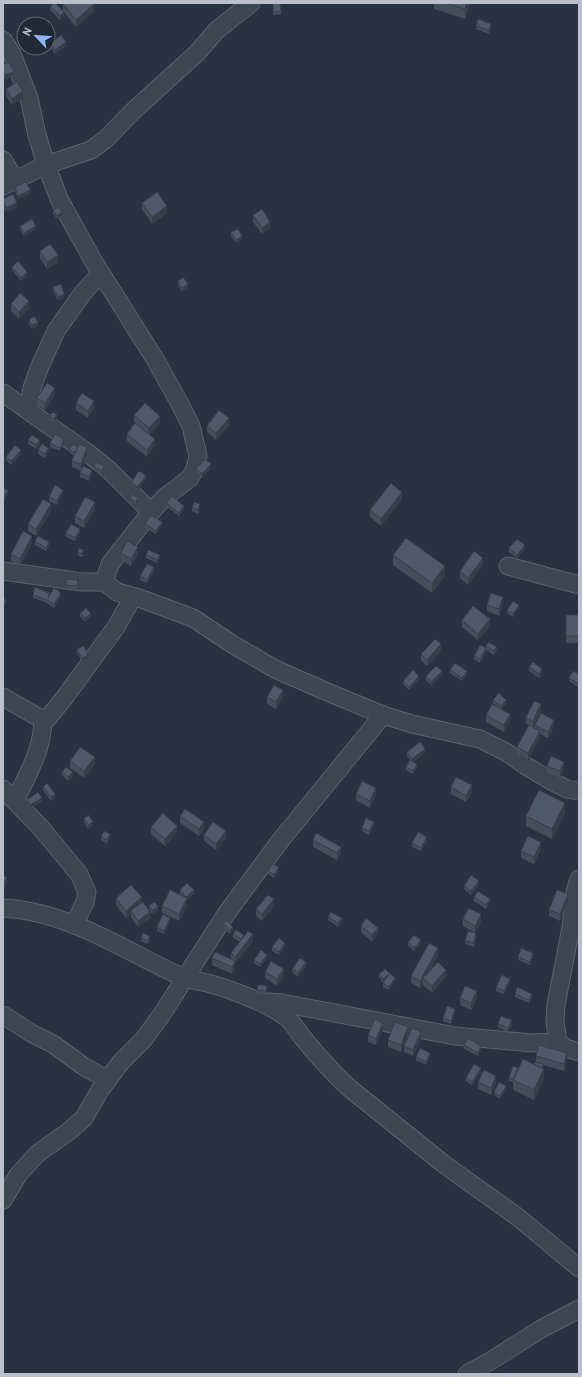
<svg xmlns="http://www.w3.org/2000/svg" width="582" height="1377" font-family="'PT Sans',sans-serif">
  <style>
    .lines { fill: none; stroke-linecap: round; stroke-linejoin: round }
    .minor-casing { stroke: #5a626f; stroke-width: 19 }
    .minor { stroke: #3c4552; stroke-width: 17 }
    .wall { fill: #434d5c }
    .shaded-wall { fill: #373e4b }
    .building { fill: #4e596b; stroke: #373e4b }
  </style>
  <rect width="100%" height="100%" fill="#283242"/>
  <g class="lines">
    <g class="minor-casing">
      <g id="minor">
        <polyline points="3,40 12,54 29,98 37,135 46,165 60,201 94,262 155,359 180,404 191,426 198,456 195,469 190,478 165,497 151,512 110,564 104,582"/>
        <polyline points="3,160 15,180"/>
        <polyline points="3,186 46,165 91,150 106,139 132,112 197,53 217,30 251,3"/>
        <polyline points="3,393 88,453 109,470 151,512"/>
        <polyline points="28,410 32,388 40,366 56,331 82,294 101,273"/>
        <polyline points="508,566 579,585"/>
        <polyline points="3,571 82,582 104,582 117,592 139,598 193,618 232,644 275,669 325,691 383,715 412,724 480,739 506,752 526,766 553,782 567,789 579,791"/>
        <polyline points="3,697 43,720"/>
        <polyline points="43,720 48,718 65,697 116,627 133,597"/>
        <polyline points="3,789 41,828 79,874 87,892 85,902 74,925"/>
        <path d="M15 801C28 773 42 752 43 720"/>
        <path d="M3 908C68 911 125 951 182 977 188 980 196 980 203 982 225 987 268 1003 286 1017 293 1022 297 1031 303 1038 317 1055 332 1072 348 1087L445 1165 519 1218 579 1268"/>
        <polyline points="267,1002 282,1003 455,1036 532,1043 558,1042 566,1048 579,1052"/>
        <polyline points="3,1015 31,1033 53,1044 83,1066 108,1080"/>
        <polyline points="558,1042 555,1022 556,1005 571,927 575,892 579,879"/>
        <polyline points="3,1200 18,1175 37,1154 68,1132 84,1118 100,1090 121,1062 144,1039 162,1014 226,914 280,841 383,715"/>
        <polyline points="467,1374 492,1360 541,1329 579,1309"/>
      </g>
    </g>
    <use href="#minor" class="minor"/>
  </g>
  <g class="wall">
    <polygon points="273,3 281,11 281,14 273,15"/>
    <polygon points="434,3 470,3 465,19 434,9"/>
    <polygon points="63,4 94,11 76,27 63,11"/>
    <polygon points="50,7 64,16 60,20 50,10"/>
    <polygon points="476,26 491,27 489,34 476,29"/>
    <polygon points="50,44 66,46 55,54 50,47"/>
    <polygon points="3,65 14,75 5,79 3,74"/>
    <polygon points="6,89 23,98 12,105 6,96"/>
    <polygon points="15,187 30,194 18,199 15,191"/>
    <polygon points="3,199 17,207 6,212 3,205"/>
    <polygon points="142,203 167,213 152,224 142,209"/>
    <polygon points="53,211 62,215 57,219 53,214"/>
    <polygon points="253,215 270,228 262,234 253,222"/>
    <polygon points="20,226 36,229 24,236 20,229"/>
    <polygon points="231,232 242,239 236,243 231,236"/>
    <polygon points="40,251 58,262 47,269 40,258"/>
    <polygon points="12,267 27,276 21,281 12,270"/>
    <polygon points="178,281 188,288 182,291 178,285"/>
    <polygon points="53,287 64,298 58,300 53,291"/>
    <polygon points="11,304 29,308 19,319 11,311"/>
    <polygon points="29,320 38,325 32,329 29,324"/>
    <polygon points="55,394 45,410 37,405 37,398"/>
    <polygon points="76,403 94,408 88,418 76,410"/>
    <polygon points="134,415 160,423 150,434 155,445 147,457 127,441 127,434 135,423 134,422"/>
    <polygon points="50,416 57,418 54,422 50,420"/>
    <polygon points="229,425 216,440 207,432 207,426"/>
    <polygon points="28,440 40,444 36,449 28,444"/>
    <polygon points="64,442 60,451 50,447 50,443"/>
    <polygon points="69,449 87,454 81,471 72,467 72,461 74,456 69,452"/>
    <polygon points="38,450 49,452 45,458 38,454"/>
    <polygon points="21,453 11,465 6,460 6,457"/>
    <polygon points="94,467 104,469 102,475 94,471"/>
    <polygon points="211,468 202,478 196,472 196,469"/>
    <polygon points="80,473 92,474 89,481 80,477"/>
    <polygon points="146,479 137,491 131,486 131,482"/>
    <polygon points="63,493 57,505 49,501 49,497"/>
    <polygon points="130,498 138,502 136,505 130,502"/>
    <polygon points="402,499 381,526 370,517 370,510"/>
    <polygon points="166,503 184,509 179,516 166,506"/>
    <polygon points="200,507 198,514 192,511 192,508"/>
    <polygon points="95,509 84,528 75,523 75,516"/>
    <polygon points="51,511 36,536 28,531 28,524"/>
    <polygon points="145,524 162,525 156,534 145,528"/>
    <polygon points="80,532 75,541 66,537 66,533"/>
    <polygon points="35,541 49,546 46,551 35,545"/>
    <polygon points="32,543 20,566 11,561 11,554"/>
    <polygon points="509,548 525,549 517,558 509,552"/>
    <polygon points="78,552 84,554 82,557 78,555"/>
    <polygon points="121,553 138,554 131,566 121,560"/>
    <polygon points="146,555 160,558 157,563 146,558"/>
    <polygon points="393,555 445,576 432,593 393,565"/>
    <polygon points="483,565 468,585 460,578 460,571"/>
    <polygon points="154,571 147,583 140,580 140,576"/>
    <polygon points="78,580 77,589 66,588 66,585"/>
    <polygon points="33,595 49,595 61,596 54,608 47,603 33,598"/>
    <polygon points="503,604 499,616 487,611 487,605"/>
    <polygon points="519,608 513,617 507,613 507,610"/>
    <polygon points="80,613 91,617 85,622 80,616"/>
    <rect x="566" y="615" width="13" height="28"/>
    <polygon points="462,620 490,626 478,640 462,627"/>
    <polygon points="486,646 497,650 494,655 486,650 486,652 480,663 474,659 474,656 486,648"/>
    <polygon points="77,649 88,658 82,662 77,653"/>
    <polygon points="441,651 427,666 421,661 421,654"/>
    <polygon points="529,667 542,672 539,678 529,671"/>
    <polygon points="450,670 467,674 462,681 450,673"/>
    <polygon points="579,674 579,688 569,681 569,678"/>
    <polygon points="442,675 431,685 426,680 426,676"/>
    <polygon points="419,679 409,690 403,684 403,681"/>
    <polygon points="283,696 276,709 267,704 267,697"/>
    <polygon points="493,700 506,703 502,709 510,721 504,732 486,722 486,715 499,708 493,703"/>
    <polygon points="541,711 533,727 535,728 535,725 554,726 548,738 540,734 540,738 528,760 517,754 517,747 529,726 526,724 526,717"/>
    <polygon points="407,752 425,753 413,762 417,767 413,774 406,770 406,767 411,761 407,756"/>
    <polygon points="70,761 95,764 84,778 70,768"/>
    <polygon points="547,766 564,768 560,778 547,773"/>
    <polygon points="62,772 73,776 68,781 62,775"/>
    <polygon points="579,775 579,785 577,784 577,780"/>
    <polygon points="43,787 55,797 51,801 43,790"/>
    <polygon points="451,787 472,792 466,802 451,794"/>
    <polygon points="356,794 376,795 370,808 356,800"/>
    <polygon points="27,800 42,801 30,808 27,803"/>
    <polygon points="565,813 552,839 526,826 526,816"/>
    <polygon points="180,816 204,829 199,836 180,823"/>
    <polygon points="84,818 93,825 88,829 84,822"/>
    <polygon points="374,825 369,835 362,831 362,828"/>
    <polygon points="151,827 177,832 165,846 151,834"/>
    <polygon points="204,835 226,838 216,850 204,841"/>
    <polygon points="101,837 110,838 107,844 101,840"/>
    <polygon points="313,840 341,853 337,860 313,847"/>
    <polygon points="427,840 421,851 412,847 412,843"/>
    <polygon points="541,849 534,864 521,858 521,851"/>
    <polygon points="268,871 279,871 274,878 268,874"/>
    <polygon points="479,885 471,895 464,889 464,886"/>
    <polygon points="180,890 194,893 187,900 187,905 179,921 162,913 162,906 181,895 180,894"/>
    <polygon points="474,897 490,902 486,909 474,901"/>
    <polygon points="116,898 150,919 138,927 131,917 131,913 126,918 116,905"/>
    <polygon points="568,901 560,921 549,916 549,910"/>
    <polygon points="149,905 158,910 152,914 149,909"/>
    <polygon points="274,906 262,921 256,916 256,909"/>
    <polygon points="328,917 342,922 338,927 328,920"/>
    <polygon points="463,919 481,921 475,933 463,926"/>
    <polygon points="170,921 164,934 157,931 157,927"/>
    <polygon points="223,924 233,930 230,934 223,927"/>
    <polygon points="361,926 378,934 372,942 361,932"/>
    <polygon points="233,934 244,937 253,941 235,963 235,968 232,974 212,965 212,958 231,959 231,953 240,942 233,938"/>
    <polygon points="476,937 474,947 465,944 465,941"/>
    <polygon points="141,938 150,940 148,944 141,941"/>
    <polygon points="408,942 421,943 414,951 408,946"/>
    <polygon points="285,946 279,955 272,951 272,947"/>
    <polygon points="438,955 429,972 446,976 432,993 423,985 423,982 420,988 411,983 411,976"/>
    <polygon points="533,956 530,965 518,960 518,957"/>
    <polygon points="267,958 260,967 254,963 254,960"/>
    <polygon points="306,966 298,977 292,972 292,969"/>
    <polygon points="265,972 284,976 277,986 265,978"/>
    <polygon points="379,974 395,981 389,990 383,987 383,983 379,977"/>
    <polygon points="510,982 504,994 496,991 496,987"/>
    <polygon points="258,985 267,986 266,994 257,994"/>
    <polygon points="515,994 532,997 529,1003 515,997"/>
    <polygon points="460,998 477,998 471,1010 460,1005"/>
    <polygon points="455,1012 451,1024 443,1021 443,1018"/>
    <polygon points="498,1024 512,1024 508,1032 498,1027"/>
    <polygon points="383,1030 376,1045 368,1042 368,1035"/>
    <polygon points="408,1033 401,1052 388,1047 388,1040"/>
    <polygon points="421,1039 413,1056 404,1052 404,1046"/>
    <polygon points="464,1045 481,1049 478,1056 464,1049"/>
    <polygon points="430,1056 426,1065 416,1060 416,1057"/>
    <polygon points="536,1056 567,1060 564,1071 543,1065 543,1069 544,1079 534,1100 513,1090 513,1082 509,1081 509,1077 518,1068 534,1064 536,1062"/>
    <polygon points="481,1071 472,1085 466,1081 466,1078"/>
    <polygon points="478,1082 496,1083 491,1095 478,1089"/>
    <polygon points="506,1089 500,1099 494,1095 494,1092"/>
  </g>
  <g class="shaded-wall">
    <polygon points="467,3 470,3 465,19 465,9"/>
    <polygon points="94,4 94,11 76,27 76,20"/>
    <polygon points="64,12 64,16 60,20 60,16"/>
    <polygon points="491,24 491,27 489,34 489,30"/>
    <polygon points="66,42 66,46 55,54 55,50"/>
    <polygon points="14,72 14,75 5,79 5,75"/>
    <polygon points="23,91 23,98 12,105 12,99"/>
    <polygon points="30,190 30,194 18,199 18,196"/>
    <polygon points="17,203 17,207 6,212 6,208"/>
    <polygon points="167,206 167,213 152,224 152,217"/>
    <polygon points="62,212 62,215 57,219 57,216"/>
    <polygon points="270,222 270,228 262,234 262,228"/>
    <polygon points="36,226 36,229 24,236 24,233"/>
    <polygon points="242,236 242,239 236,243 236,240"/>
    <polygon points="58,255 58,262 47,269 47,262"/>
    <polygon points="27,272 27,276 21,281 21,278"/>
    <polygon points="188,284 188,288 182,291 182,288"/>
    <polygon points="64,294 64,298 58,300 58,297"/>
    <polygon points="29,301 29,308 19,319 19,312"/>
    <polygon points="38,322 38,325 32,329 32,325"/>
    <polygon points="55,388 55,394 45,410 45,403"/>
    <polygon points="94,401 94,408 88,418 88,411"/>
    <polygon points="57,414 57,418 54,422 54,419"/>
    <polygon points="160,416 160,423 149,435 149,428"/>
    <polygon points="229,418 229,425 216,440 216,433"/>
    <polygon points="64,439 64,442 60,451 60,448"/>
    <polygon points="155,439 155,445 147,457 147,450"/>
    <polygon points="40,440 40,444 36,449 36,445"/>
    <polygon points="87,447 87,454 81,471 81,464"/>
    <polygon points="49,448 49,452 45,458 45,454"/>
    <polygon points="21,450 21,453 11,465 11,461"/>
    <polygon points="211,464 211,468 202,478 202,474"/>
    <polygon points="104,466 104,469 102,475 102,471"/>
    <polygon points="92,470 92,474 89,481 89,477"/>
    <polygon points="146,476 146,479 137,491 137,487"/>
    <polygon points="63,490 63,493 57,505 57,501"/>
    <polygon points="8,491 8,495 3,501 3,498"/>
    <polygon points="402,492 402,499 381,526 381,519"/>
    <polygon points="138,498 138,502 136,505 136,502"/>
    <polygon points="95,502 95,509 84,528 84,521"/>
    <polygon points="51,504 51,511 36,536 36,529"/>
    <polygon points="200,504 200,507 198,514 198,510"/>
    <polygon points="184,506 184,509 179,516 179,513"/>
    <polygon points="162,522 162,525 156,534 156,531"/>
    <polygon points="80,529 80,532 75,541 75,538"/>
    <polygon points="32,536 32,543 20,566 20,559"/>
    <polygon points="49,542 49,546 46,551 46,548"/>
    <polygon points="525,545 525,549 517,558 517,555"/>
    <polygon points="138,547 138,554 131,566 131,559"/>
    <polygon points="160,555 160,558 157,563 157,560"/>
    <polygon points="483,558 483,565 468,585 468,578"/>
    <polygon points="445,566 445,576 432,593 432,583"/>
    <polygon points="154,567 154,571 147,583 147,580"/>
    <polygon points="61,593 61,596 54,608 54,604"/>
    <polygon points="503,597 503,604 499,616 499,609"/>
    <polygon points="6,600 6,603 3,609 3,606"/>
    <polygon points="519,605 519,608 513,617 513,614"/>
    <polygon points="91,614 91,617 85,622 85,618"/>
    <polygon points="490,619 490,626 478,640 478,634"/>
    <polygon points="441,644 441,651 427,666 427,660"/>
    <polygon points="497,647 497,650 494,655 494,651"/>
    <polygon points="486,648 486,652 480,663 480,659"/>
    <polygon points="88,655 88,658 82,662 82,658"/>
    <polygon points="542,669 542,672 539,678 539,674"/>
    <polygon points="442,671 442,675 431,685 431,682"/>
    <polygon points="467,671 467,674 462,681 462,678"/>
    <polygon points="419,676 419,679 409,690 409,687"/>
    <polygon points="283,690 283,696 276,709 276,702"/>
    <polygon points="506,700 506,703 501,710 501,706"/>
    <polygon points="541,704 541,711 533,728 533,721"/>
    <polygon points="510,714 510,721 504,732 504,725"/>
    <polygon points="554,720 554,726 548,738 548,732"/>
    <polygon points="540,731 540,738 528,760 528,753"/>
    <polygon points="425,749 425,753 412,762 412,759"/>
    <polygon points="95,757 95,764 84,778 84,771"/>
    <polygon points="564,762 564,768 560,778 560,771"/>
    <polygon points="417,764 417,767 413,774 413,771"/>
    <polygon points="73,772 73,776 68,781 68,777"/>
    <polygon points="472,785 472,792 466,802 466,796"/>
    <polygon points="376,788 376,795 370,808 370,801"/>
    <polygon points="55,794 55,797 51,801 51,797"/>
    <polygon points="42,798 42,801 30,808 30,805"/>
    <polygon points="565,803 565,813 552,839 552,829"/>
    <polygon points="93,822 93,825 88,829 88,825"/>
    <polygon points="204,822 204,829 199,836 199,829"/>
    <polygon points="374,822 374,825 369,835 369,831"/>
    <polygon points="177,826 177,832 165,846 165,839"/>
    <polygon points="226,831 226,838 216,850 216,844"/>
    <polygon points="110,834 110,838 107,844 107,840"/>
    <polygon points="427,837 427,840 421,851 421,848"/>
    <polygon points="541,842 541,849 534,864 534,857"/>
    <polygon points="341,847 341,853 337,860 337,853"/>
    <polygon points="279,867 279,871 274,878 274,875"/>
    <polygon points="7,878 7,885 3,889 3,882"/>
    <polygon points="479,881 479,885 471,895 471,891"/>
    <polygon points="194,890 194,893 187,900 187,905 179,921 179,914 186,899 186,897"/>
    <polygon points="568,894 568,901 560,921 560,914"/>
    <polygon points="142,897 142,904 131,910 131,913 126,918 126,911"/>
    <polygon points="274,899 274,906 262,921 262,914"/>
    <polygon points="490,899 490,902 486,909 486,905"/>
    <polygon points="158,907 158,910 152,914 152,910"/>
    <polygon points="150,912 150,919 138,927 138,921"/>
    <polygon points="481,914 481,921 475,933 475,926"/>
    <polygon points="170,918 170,921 164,934 164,931"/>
    <polygon points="342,918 342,922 338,927 338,923"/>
    <polygon points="233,927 233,930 230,934 230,930"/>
    <polygon points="378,928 378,934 372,942 372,935"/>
    <polygon points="476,933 476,937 474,947 474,943"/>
    <polygon points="253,934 253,941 235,963 235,957"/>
    <polygon points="150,936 150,940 148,944 148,941"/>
    <polygon points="421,940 421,943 414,951 414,948"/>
    <polygon points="285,943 285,946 279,955 279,952"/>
    <polygon points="438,948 438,955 425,979 423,978 423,982 420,988 420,981"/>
    <polygon points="533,953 533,956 530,965 530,962"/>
    <polygon points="267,955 267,958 260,967 260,964"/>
    <polygon points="235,961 235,968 232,974 232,967"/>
    <polygon points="306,962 306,966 298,977 298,973"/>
    <polygon points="284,969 284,976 277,986 277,979"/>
    <polygon points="446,970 446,976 432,993 432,986"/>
    <polygon points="389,974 383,983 383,979"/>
    <polygon points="395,978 395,981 389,990 389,987"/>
    <polygon points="510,979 510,982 504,994 504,991"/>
    <polygon points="477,991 477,998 471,1010 471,1003"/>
    <polygon points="532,994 532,997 529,1003 529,1000"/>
    <polygon points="455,1009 455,1012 451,1024 451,1021"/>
    <polygon points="512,1020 512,1024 508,1032 508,1028"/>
    <polygon points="383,1023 383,1030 376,1045 376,1039"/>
    <polygon points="408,1027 408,1033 401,1052 401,1045"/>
    <polygon points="421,1032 421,1039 413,1056 413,1050"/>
    <polygon points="481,1046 481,1049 478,1056 478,1053"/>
    <polygon points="430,1053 430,1056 426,1065 426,1062"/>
    <polygon points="567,1053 567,1060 564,1071 564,1064"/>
    <polygon points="481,1068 481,1071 472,1085 472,1082"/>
    <polygon points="544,1069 544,1079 534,1100 534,1090"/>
    <polygon points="496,1076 496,1083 491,1095 491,1088"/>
    <polygon points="506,1086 506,1089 500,1099 500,1096"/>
  </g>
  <g class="building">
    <polygon points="54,3 55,3 64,12 60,16 50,7"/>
    <polygon points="64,3 93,3 94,4 76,20 63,4"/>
    <polygon points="273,3 280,3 281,11 273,12"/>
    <polygon points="446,3 467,3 465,9"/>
    <polygon points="478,19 491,24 489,30 476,26"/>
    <polygon points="61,35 66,42 55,50 50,44"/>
    <polygon points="9,62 14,72 5,75 3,71 3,65"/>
    <polygon points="17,82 23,91 12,99 6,89"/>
    <polygon points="26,182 30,190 18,196 15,187"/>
    <polygon points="157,192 167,206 152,217 142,203"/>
    <polygon points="13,194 17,203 6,208 3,201 3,199"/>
    <polygon points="58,207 62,212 57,216 53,211"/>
    <polygon points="262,209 270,222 262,228 253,215"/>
    <polygon points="32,219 36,226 24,233 20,226"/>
    <polygon points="238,229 242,236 236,240 231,232"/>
    <polygon points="50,244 58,255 47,262 40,251"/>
    <polygon points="18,261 27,272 21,278 12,267"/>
    <polygon points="183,277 188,284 182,288 178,281"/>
    <polygon points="61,284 64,294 58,297 53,287"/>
    <polygon points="20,293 29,301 19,312 11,304"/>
    <polygon points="34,316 38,322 32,325 29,320"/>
    <polygon points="47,383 55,388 45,403 37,398"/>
    <polygon points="82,393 94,401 88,411 76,403"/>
    <polygon points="145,403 160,416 149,428 134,415"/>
    <polygon points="219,410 229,418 216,433 207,426"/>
    <polygon points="52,412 57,414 54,419 50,416"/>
    <polygon points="135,423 155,439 147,450 127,434"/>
    <polygon points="55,434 64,439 60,448 50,443"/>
    <polygon points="32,435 40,440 36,445 28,440"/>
    <polygon points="42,444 49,448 45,454 38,450"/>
    <polygon points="74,444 78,447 76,451 74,453 69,449"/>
    <polygon points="79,444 87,447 81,464 72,461"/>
    <polygon points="15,445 21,450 11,461 6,457"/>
    <polygon points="205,459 211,464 202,474 196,469"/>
    <polygon points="96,462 104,466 102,471 94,467"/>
    <polygon points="83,466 92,470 89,477 80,473"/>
    <polygon points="139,471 146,476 137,487 131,482"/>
    <polygon points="391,483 402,492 381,519 370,510"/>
    <polygon points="55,485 63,490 57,501 49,497"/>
    <polygon points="3,487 8,491 3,498"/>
    <polygon points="132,494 138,498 136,502 130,498"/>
    <polygon points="172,496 184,506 179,513 166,503"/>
    <polygon points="85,497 95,502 84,521 75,516"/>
    <polygon points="43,499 51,504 36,529 28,524"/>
    <polygon points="194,502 200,504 198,510 192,508"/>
    <polygon points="151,515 162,522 156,531 145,524"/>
    <polygon points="71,524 80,529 75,538 66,533"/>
    <polygon points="23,531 32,536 20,559 11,554"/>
    <polygon points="38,536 49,542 46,548 35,541"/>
    <polygon points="406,538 445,566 432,583 393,555"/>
    <polygon points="517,539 525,545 517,555 509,548"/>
    <polygon points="127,541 138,547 131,559 121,553"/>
    <polygon points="79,548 84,550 82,554 78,552"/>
    <polygon points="148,550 160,555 157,560 146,555"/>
    <polygon points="474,551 483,558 468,578 460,571"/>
    <polygon points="147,564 154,567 147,580 140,576"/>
    <polygon points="66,579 78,580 77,586 66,585"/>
    <polygon points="35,587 49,593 48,598 54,588 61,593 54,604 47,600 33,595"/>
    <polygon points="491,593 503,597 499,609 487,605"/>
    <polygon points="3,598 6,600 3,606"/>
    <polygon points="513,601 519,605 513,614 507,610"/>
    <polygon points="473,606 490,619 478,634 462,620"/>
    <polygon points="86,608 91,614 85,618 80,613"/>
    <rect x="566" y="615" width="13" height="21"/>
    <polygon points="435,639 441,644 427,660 421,654"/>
    <polygon points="488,642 497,647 494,651 486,646"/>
    <polygon points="480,645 486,648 480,659 474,656"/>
    <polygon points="84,646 88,655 82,658 77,649"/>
    <polygon points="533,662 542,669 539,674 529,667"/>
    <polygon points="455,663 467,671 462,678 450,670"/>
    <polygon points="436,666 442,671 431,682 426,676"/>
    <polygon points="413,670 419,676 409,687 403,681"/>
    <polygon points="573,671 579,674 579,684 569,678"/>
    <polygon points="274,685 283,690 276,702 267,697"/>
    <polygon points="499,693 506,700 501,706 493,700"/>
    <polygon points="534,701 541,704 533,721 526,717"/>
    <polygon points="492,704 510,714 504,725 486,715"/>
    <polygon points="541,713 554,720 548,732 535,725"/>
    <polygon points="529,725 540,731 528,753 517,747"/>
    <polygon points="420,742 425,749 412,759 407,752"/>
    <polygon points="80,747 95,757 84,771 70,761"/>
    <polygon points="551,756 564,762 560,771 547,766"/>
    <polygon points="410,760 417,764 413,771 406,767"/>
    <polygon points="66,767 73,772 68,777 62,772"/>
    <polygon points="579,775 579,781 577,780"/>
    <polygon points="456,777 472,785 466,796 451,787"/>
    <polygon points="362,781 376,788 370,801 356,794"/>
    <polygon points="47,783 55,794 51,797 43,787"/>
    <polygon points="539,790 565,803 552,829 526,816"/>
    <polygon points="38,792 42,798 30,805 27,800"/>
    <polygon points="185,809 204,822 199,829 180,816"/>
    <polygon points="163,813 177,826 165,839 151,827"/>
    <polygon points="89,815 93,822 88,825 84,818"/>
    <polygon points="366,818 374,822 369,831 362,828"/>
    <polygon points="213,822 226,831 216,844 204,835"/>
    <polygon points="104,831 110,834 107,840 101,837"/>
    <polygon points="418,832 427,837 421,848 412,843"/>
    <polygon points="316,833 341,847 337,853 313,840"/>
    <polygon points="528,836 541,842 534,857 521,851"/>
    <polygon points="272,864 279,867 274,875 268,871"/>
    <polygon points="3,875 7,878 3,882"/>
    <polygon points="471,875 479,881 471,891 464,886"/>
    <polygon points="187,883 194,890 186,897 180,890"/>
    <polygon points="131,885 142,897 126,911 116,898"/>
    <polygon points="170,890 187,898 179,914 162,906"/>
    <polygon points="557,890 568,894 560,914 549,910"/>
    <polygon points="478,891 490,899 486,905 474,897"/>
    <polygon points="268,895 274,899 262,914 256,909"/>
    <polygon points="143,902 150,912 138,921 131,910"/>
    <polygon points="155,902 158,907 152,910 149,905"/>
    <polygon points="469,908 481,914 475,926 463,919"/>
    <polygon points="331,912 342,918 338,923 328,917"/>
    <polygon points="163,914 170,918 164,931 157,927"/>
    <polygon points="366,918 378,928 372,935 361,926"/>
    <polygon points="226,920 233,927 230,930 223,924"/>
    <polygon points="236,930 244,935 241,939 233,934"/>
    <polygon points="248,931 253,934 235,957 231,953"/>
    <polygon points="468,931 476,933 474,943 465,941"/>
    <polygon points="143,933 150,936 148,941 141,938"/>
    <polygon points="414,935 421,940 414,948 408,942"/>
    <polygon points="279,938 285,943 279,952 272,947"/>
    <polygon points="429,943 438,948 420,981 411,976"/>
    <polygon points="521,948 533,953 530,962 518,957"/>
    <polygon points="261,950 267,955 260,964 254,960"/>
    <polygon points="215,952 235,961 232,967 212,958"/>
    <polygon points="300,958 306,962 298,973 292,969"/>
    <polygon points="271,961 284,969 277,979 265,972"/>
    <polygon points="438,962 446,970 432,986 423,978"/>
    <polygon points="385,969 395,978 389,987 383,983 389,974 383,979 379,974"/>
    <polygon points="502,975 510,979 504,991 496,987"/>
    <polygon points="258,985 267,986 266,991 257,990"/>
    <polygon points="465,986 477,991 471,1003 460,998"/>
    <polygon points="517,987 532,994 529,1000 515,994"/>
    <polygon points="447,1006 455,1009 451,1021 443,1018"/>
    <polygon points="501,1016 512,1020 508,1028 498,1024"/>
    <polygon points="375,1019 383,1023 376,1039 368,1035"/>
    <polygon points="395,1022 408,1027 401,1045 388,1040"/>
    <polygon points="412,1028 421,1032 413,1050 404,1046"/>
    <polygon points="468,1038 481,1046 478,1053 464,1045"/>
    <polygon points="539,1045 567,1053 564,1064 536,1056"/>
    <polygon points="420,1048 430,1053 426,1062 416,1057"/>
    <polygon points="523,1059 544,1069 534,1090 513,1080"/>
    <polygon points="535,1062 543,1064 542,1068 534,1064"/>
    <polygon points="474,1064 481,1068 472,1082 466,1078"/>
    <polygon points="513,1066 518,1068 513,1079 509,1077"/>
    <polygon points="484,1070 496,1076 491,1088 478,1082"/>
    <polygon points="499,1082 506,1086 500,1096 494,1092"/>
  </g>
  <rect width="582" height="1377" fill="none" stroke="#b9c0cc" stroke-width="8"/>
  <g transform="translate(36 36) rotate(296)"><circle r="19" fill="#202937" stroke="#5d6573"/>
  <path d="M0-3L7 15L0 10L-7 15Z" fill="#94b8f6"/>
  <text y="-6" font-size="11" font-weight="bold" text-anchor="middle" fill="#b9c0cc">N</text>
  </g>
</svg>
